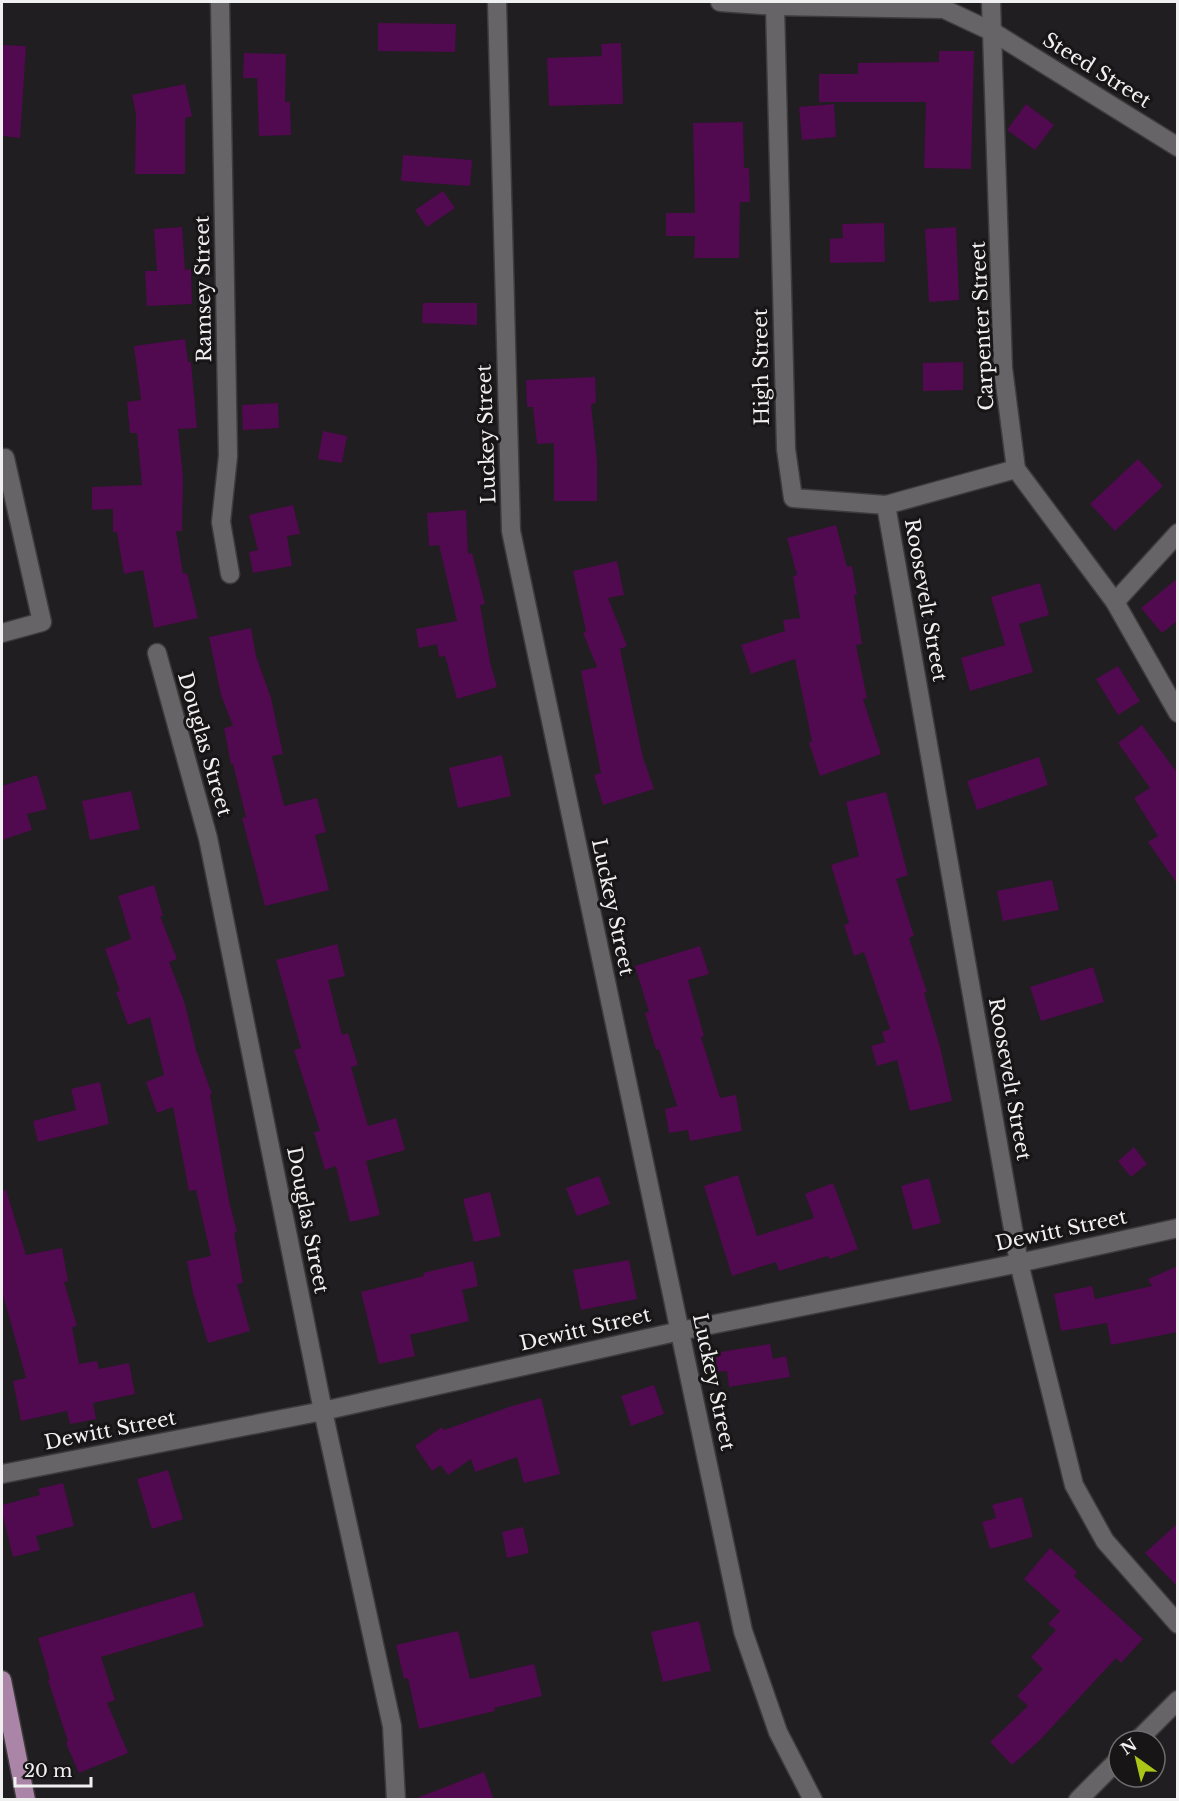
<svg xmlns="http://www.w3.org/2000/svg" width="1179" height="1801" font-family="'Libre Baskerville',serif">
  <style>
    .building { fill: #51094f }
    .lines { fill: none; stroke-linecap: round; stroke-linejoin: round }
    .minor-casing { stroke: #3d3b3c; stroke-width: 21 }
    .major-casing { stroke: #3d3b3c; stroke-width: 21 }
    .minor { stroke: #666466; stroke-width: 18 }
    .major { stroke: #aa85a7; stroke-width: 18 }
    .labels { text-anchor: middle; stroke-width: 6; stroke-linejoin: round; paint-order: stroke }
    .street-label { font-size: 20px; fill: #f1f0f1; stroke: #171516 }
  </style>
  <rect width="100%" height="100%" fill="#201e20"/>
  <g class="building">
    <polygon points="378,23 456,24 455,52 378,51"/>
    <polygon points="621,43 623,104 549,106 547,58 602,56 601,44"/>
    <polygon points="2,45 26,46 20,138 2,136"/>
    <polygon points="939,51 974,51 971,169 924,168 926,102 819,102 819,74 858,74 858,63 939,62"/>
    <polygon points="244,53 286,54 285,102 290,102 291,135 259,136 257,78 243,78"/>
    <polygon points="185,84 192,116 185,118 185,174 135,174 136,114 132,95"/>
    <polygon points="834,104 836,137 802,140 799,107"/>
    <polygon points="1026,104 1054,125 1035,150 1007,130"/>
    <polygon points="743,122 744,168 749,168 750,202 740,202 739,258 694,258 695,236 666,236 666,213 695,213 693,123"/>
    <polygon points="403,155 472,160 470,186 401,181"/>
    <polygon points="443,191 455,208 427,227 415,210"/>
    <polygon points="884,223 885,262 830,263 830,239 843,238 842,224"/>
    <polygon points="182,227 185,270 191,269 192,304 147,306 145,271 157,271 154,229"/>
    <polygon points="956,227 959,300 929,302 925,229"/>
    <polygon points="423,303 477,303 477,325 422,323"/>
    <polygon points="185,339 188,362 191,362 197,428 178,429 183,477 182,531 176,531 183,574 187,573 198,618 154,628 143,570 124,574 117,532 113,532 113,509 92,510 92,487 142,485 137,433 130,433 127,402 141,400 134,346"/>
    <polygon points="963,362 963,390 923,391 923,363"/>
    <polygon points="595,377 596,403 591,404 597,461 597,501 554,501 554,443 537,444 533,407 527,407 526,380"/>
    <polygon points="278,403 279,428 243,430 242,405"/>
    <polygon points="323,431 347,436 342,463 318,459"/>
    <polygon points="1138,459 1163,486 1115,531 1090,504"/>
    <polygon points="293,505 300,534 287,536 292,566 253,573 249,552 258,550 249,515"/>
    <polygon points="466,510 468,554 472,553 485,604 480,605 490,662 497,687 457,699 445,656 439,657 437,644 419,648 416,629 457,621 439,545 429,546 427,513"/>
    <polygon points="836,525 847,567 852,566 857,595 854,595 862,644 856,645 867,698 863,699 881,754 820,776 809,743 812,741 795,659 751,674 741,645 785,631 783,620 800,618 793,576 797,575 787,538"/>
    <polygon points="617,561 624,595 608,598 627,646 620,649 643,758 654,789 603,805 594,775 601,773 581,671 597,667 583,633 586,631 573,571"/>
    <polygon points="1178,578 1178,620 1162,633 1141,608"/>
    <polygon points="1040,583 1049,615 1019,624 1033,672 970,691 961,658 1005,645 991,597"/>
    <polygon points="251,628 256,656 271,698 283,754 272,756 284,806 317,798 326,832 315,835 329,890 265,906 242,818 246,817 233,764 231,764 224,728 233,726 221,695 209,637"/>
    <polygon points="1118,666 1140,701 1118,715 1096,679"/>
    <polygon points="1142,725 1178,774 1178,885 1148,842 1158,836 1134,798 1150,788 1118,743"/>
    <polygon points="502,755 511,796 458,808 449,768"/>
    <polygon points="1039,757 1048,785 977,810 967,781"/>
    <polygon points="37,775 47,809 27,814 32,830 2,840 2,786"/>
    <polygon points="131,791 140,829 90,840 82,801"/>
    <polygon points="886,792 908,875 896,879 914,936 909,938 927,992 924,993 940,1047 952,1101 910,1111 897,1060 877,1066 871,1046 885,1042 882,1032 890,1029 864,952 854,956 844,925 849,923 831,865 859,856 846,802"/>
    <polygon points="1052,880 1059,910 1003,921 997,891"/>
    <polygon points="154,885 163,916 160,916 177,959 169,962 185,1004 196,1050 212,1094 210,1095 229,1201 237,1232 234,1233 243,1283 237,1284 250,1331 208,1343 193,1293 187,1261 211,1256 196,1190 189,1191 173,1107 157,1113 146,1082 164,1075 150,1017 128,1025 116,992 120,991 105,949 131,939 118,896"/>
    <polygon points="337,944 345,976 328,980 342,1035 348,1033 358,1065 351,1067 368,1126 396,1118 405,1150 366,1161 380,1215 350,1222 336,1166 325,1170 314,1132 320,1131 294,1050 301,1048 276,960"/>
    <polygon points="700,946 709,974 688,980 704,1036 701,1037 720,1098 736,1095 742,1131 690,1141 688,1130 669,1133 665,1109 677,1106 659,1049 656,1050 645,1013 649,1012 635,966"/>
    <polygon points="1093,967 1104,1002 1041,1021 1030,987"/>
    <polygon points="100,1082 109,1124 38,1142 33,1121 76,1110 71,1089"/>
    <polygon points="1134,1147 1147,1164 1131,1177 1118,1161"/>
    <polygon points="738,1175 757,1236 814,1218 805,1194 833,1183 858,1249 830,1259 828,1256 779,1271 776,1262 732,1276 704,1186"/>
    <polygon points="599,1176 610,1204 577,1216 566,1188"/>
    <polygon points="929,1178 941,1223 913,1230 901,1186"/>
    <polygon points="6,1190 26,1255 62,1248 68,1281 64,1282 77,1326 72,1327 79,1364 97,1361 99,1369 129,1363 135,1394 93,1403 96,1419 70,1424 67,1411 21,1421 13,1381 26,1378 2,1291 2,1191"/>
    <polygon points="490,1192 501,1236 474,1242 463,1199"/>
    <polygon points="629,1260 637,1299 581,1310 573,1270"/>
    <polygon points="473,1261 478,1286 462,1290 469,1321 410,1335 415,1356 379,1364 361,1292 424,1276 423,1273"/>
    <polygon points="1178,1266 1178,1332 1111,1345 1107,1323 1061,1331 1054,1294 1092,1286 1095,1299 1152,1286 1148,1279"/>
    <polygon points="770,1344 773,1359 786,1356 790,1377 729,1387 727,1371 717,1372 714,1353"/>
    <polygon points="654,1385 664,1414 631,1426 621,1396"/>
    <polygon points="541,1398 560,1474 524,1483 517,1457 475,1472 471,1459 448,1475 441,1465 432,1471 415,1446 442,1427 444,1430 512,1406"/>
    <polygon points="168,1470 183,1519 152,1529 137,1479"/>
    <polygon points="63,1483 74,1526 36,1536 40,1550 13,1557 2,1512 2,1505 40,1495 38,1489"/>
    <polygon points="1022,1497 1033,1537 990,1549 982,1522 996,1518 992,1505"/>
    <polygon points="1178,1523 1178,1587 1145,1553"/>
    <polygon points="523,1527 529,1553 507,1558 502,1532"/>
    <polygon points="1050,1548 1077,1572 1074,1576 1143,1639 1121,1663 1116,1658 1040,1740 1012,1765 990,1742 1028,1706 1017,1696 1043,1669 1031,1657 1056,1630 1048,1624 1060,1611 1024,1579"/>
    <polygon points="194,1592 204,1626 101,1657 115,1700 107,1703 128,1753 79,1773 66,1743 68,1742 48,1680 50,1679 38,1638"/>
    <polygon points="699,1621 711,1671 663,1682 651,1632"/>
    <polygon points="458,1631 470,1679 534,1664 542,1696 494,1708 495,1711 419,1729 408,1678 404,1679 396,1645"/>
    <polygon points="484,1772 494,1800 418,1800 417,1798"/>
  </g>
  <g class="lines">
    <g class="minor-casing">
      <g id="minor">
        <polyline points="220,2 228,456 221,522 230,574"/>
        <polyline points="497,2 511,531 743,1631 778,1732 813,1800"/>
        <polyline points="720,2 775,6 944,9 993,32 1178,147"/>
        <polyline points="991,2 1003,368 1016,469 1115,602 1178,713"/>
        <polyline points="775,6 786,449 793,498 886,505 1016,469"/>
        <polyline points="2,459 5,458 42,622 2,633"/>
        <polyline points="886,505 1019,1263 1074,1485 1105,1541 1178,1624"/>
        <polyline points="1115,602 1178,533"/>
        <polyline points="157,653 208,838 323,1411 392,1726 396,1800"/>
        <polyline points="2,1474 323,1411 680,1331 1019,1263 1178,1228"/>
        <polyline points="1137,1741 1178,1700"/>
        <polyline points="1078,1800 1119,1759"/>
      </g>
    </g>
    <g class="major-casing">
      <polyline id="major" points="2,1680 26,1800"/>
    </g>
    <use href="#minor" class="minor"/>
    <use href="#major" class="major"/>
  </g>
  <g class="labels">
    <g class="street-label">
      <text transform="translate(1097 70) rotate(32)" y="7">Steed Street</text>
      <text transform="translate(203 289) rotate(-91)" y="7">Ramsey Street</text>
      <text transform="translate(982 326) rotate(-93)" y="7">Carpenter Street</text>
      <text transform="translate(761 367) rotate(-91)" y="7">High Street</text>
      <text transform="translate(486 434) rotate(-92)" y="7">Luckey Street</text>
      <text transform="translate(926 600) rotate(80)" y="7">Roosevelt Street</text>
      <text transform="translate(205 744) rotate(74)" y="7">Douglas Street</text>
      <text transform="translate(613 907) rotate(78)" y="7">Luckey Street</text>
      <text transform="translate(1010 1079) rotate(80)" y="7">Roosevelt Street</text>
      <text transform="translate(308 1220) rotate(79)" y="7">Douglas Street</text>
      <text transform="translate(1061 1230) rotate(-12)" y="7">Dewitt Street</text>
      <text transform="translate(585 1329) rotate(-13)" y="7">Dewitt Street</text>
      <text transform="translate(714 1382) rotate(78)" y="7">Luckey Street</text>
      <text transform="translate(110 1430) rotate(-11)" y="7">Dewitt Street</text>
    </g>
  </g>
  <rect width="1179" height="1801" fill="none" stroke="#f1f0f1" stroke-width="6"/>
  <g transform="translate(1137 1759) rotate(326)"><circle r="28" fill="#171516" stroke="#6e6d6e" stroke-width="1.5"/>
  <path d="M0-4.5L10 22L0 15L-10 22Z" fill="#aac718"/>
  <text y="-9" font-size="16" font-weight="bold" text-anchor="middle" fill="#f1f0f1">N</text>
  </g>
  <path d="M15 1777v9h76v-9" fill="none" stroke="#f1f0f1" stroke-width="3"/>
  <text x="24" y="1777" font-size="18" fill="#f1f0f1" stroke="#171516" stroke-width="4.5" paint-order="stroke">20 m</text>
</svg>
